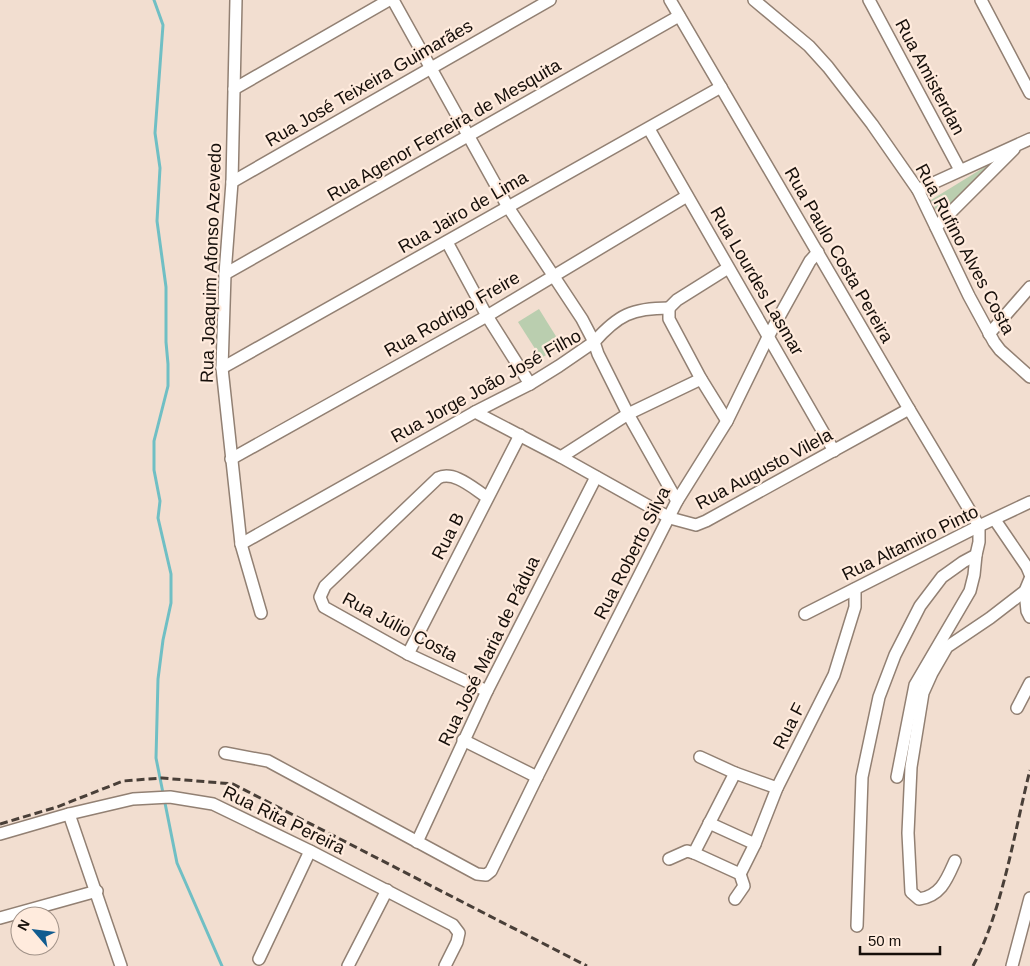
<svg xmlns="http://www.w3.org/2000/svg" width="1030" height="966" font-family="Helvetica,sans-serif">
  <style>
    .green { fill: #baceaf }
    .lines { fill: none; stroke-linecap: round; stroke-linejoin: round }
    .stream { stroke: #70bfc4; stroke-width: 3 }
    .minor-casing { stroke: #928073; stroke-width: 14 }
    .minor { stroke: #fff; stroke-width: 11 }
    .rail { stroke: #493f38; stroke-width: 3; stroke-dasharray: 8 4; stroke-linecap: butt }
    .labels { text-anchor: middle; stroke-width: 4.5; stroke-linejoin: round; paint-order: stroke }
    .street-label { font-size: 18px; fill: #160f0a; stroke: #ffebdd }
  </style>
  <rect width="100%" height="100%" fill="#f2ded0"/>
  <g class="green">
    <polygon points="1001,157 941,220 931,200"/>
    <polygon points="539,309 562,346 541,358 518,322"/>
  </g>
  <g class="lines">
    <polyline class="stream" points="154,0 163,25 155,133 160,168 157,221 166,287 166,342 168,364 168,386 154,441 154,470 160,501 158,518 171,574 171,603 163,640 158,679 156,758 177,863 222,966"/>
    <g class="minor-casing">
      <g id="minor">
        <polyline points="236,0 232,182 225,274 222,368 241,544 261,613"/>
        <path d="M393 0 508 207 582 319 594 342C618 315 632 308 669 308"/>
        <polyline points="670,0 909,409 979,526"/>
        <polyline points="754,0 809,46 828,67 872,124 918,190 969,296 994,342 1000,350 1030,377"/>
        <polyline points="869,0 960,170"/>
        <polyline points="981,0 1030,93"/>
        <polyline points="234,89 389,0"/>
        <polyline points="649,129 834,451"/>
        <polyline points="232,182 550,0"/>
        <polyline points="918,190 1030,139"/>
        <polyline points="936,227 1014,149"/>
        <polyline points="447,242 487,316 530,384"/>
        <polyline points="225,274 679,16"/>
        <polyline points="669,308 669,319 701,379 727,421"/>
        <polyline points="669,308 677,300 728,268"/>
        <polyline points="989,334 1030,287"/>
        <polyline points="222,368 721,87"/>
        <polyline points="475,412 561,457 670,518 696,525 706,521 909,409"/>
        <polyline points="561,457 628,414 701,379"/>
        <polyline points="231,459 487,316 687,196"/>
        <polyline points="995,520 1027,567 1030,574"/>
        <polyline points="241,544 475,412 530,384 559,366 594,342 598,354 628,414 677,501"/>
        <polyline points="1025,591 1027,611 1030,617"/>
        <polyline points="805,614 979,526 1030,502"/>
        <polyline points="408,654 520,435"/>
        <path d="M487 691 408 654 324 607 320 597 325 586 438 478C454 470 474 489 487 497"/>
        <polyline points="1017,708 1030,683"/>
        <polyline points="463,740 537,777"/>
        <polyline points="225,753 268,761 477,874 486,875 491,871 537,777 677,501 727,421 769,335 810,261 818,252"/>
        <polyline points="700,757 735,773 777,788"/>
        <polyline points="897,777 915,685 970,591 974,575 976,555"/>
        <polyline points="69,814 121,966"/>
        <polyline points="709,823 755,844"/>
        <polyline points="0,834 69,814 133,799 170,797 213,804 310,851 453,925 459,933 457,942 445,966"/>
        <polyline points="417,842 487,691 596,477"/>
        <polyline points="694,853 735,773"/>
        <polyline points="669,859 687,851 694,853 740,874 744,886 735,899"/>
        <path d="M955 861C947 879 941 896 919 899L911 892 908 833 911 767 923 693 932 673 947 647 990 618 1025 591 1030 579"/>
        <polyline points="740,874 755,844 777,788 834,675 855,607 855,589"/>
        <polyline points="0,918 97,891"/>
        <polyline points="857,926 862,777 879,697 895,655 920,606 942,577 963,562 976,555 979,542 979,526"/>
        <polyline points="259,959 310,851"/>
        <polyline points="348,966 387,890"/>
        <polyline points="1012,966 1030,898"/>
      </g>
    </g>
    <use href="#minor" class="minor"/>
    <g class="rail">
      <polyline points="0,824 57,807 123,781 162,778 233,784 587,966"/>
      <path d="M973 966C1003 909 1014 833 1030 770"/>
    </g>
  </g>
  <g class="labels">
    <g class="street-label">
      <text transform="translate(930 77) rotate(62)" y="6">Rua Amisterdan</text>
      <text transform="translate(369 83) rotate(-30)" y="6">Rua José Teixeira Guimarães</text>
      <text transform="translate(444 130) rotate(-30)" y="6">Rua Agenor Ferreira de Mesquita</text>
      <text transform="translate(463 212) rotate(-30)" y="6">Rua Jairo de Lima</text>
      <text transform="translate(965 249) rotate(62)" y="6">Rua Rufino Alves Costa</text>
      <text transform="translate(839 255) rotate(60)" y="6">Rua Paulo Costa Pereira</text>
      <text transform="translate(211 263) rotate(-88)" y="6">Rua Joaquim Afonso Azevedo</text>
      <text transform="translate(757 281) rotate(60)" y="6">Rua Lourdes Lasmar</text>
      <text transform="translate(452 314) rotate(-30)" y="6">Rua Rodrigo Freire</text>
      <text transform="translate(486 386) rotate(-29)" y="6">Rua Jorge João José Filho</text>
      <text transform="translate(764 469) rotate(-28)" y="6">Rua Augusto Vilela</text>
      <text transform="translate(448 536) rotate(-63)" y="6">Rua B</text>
      <text transform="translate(910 543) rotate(-26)" y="6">Rua Altamiro Pinto</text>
      <text transform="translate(632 553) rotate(-63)" y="6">Rua Roberto Silva</text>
      <text transform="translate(400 627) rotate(28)" y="6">Rua Júlio Costa</text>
      <text transform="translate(489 651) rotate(-64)" y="6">Rua José Maria de Pádua</text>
      <text transform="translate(789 726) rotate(-63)" y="6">Rua F</text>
      <text transform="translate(284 820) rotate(26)" y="6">Rua Rita Pereira</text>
    </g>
  </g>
  <g transform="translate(35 931) rotate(298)"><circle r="24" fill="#ffebdd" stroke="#a29389"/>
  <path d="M0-4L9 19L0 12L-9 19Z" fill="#115c90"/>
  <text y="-8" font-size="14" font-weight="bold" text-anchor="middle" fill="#160f0a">N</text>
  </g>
  <path d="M860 946v8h80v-8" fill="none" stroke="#160f0a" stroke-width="2.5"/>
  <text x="868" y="946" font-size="15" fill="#160f0a" stroke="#ffebdd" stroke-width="4" paint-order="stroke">50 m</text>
</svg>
